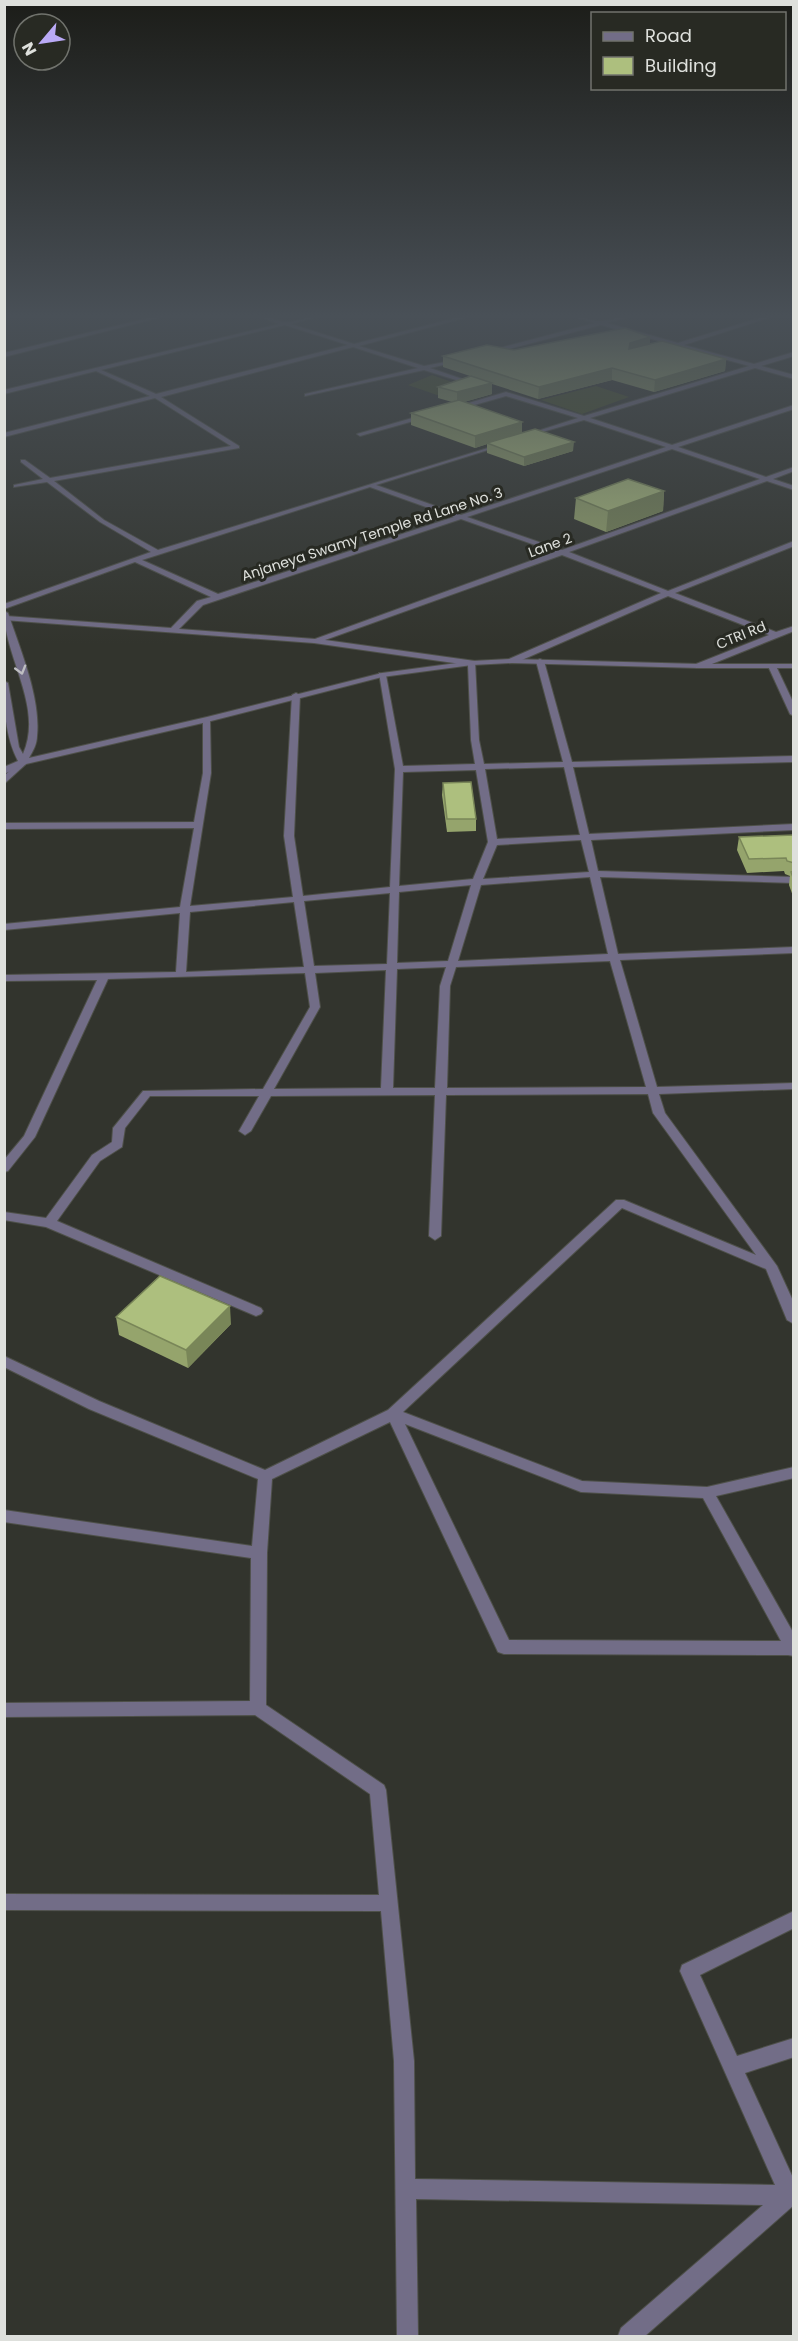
<svg xmlns="http://www.w3.org/2000/svg" width="798" height="2341" font-family="Poppins,sans-serif">
  <style>
    .green { fill: #454f26 }
    .lines { fill: none; stroke-linecap: round; stroke-linejoin: round }
    .minor-casing { stroke: #4e5049; stroke-width: 2 }
    .tertiary-casing { stroke: #4e5049; stroke-width: 2 }
    .minor { fill: #726d87; fill-rule: evenodd }
    .tertiary { fill: #726d87; fill-rule: evenodd }
    .wall { fill: #95a46c }
    .shaded-wall { fill: #798658 }
    .building { fill: #adbf7e; stroke: #798658; stroke-width: 1.5 }
    .oneway { stroke: #bebec2 }
    .labels { text-anchor: middle; stroke-width: 6; stroke-linejoin: round; paint-order: stroke }
    .far-street-label { font-size: 14px; fill: #dee0dc; stroke: #282a23 }
  </style>
  <rect width="100%" height="100%" fill="#32342d"/>
  <g class="green">
    <polygon points="432,375 466,387 437,395 408,385"/>
    <polygon points="596,386 629,397 582,414 541,400"/>
  </g>
  <g class="lines">
    <g class="minor-casing">
      <g id="minor">
        <polygon points="4,316 10,316 4,318"/>
        <polygon points="157,316 166,316 4,357 4,353"/>
        <path d="M258 316C268 316 275 320 284 322 295 323 308 316 320 316L291 324 354 344 463 316H472L359 346 424 366 461 359V361L430 368 477 384 472 385 424 370 305 396V394L418 368 353 347 161 397 239 446V448L54 481 104 520 158 550 504 443V445L376 485 461 515 666 447 584 420 525 437V435L578 418 506 396 457 410 455 407 506 392 584 416 749 366 601 325 490 354 488 351 595 323 572 316C582 316 592 322 601 321 611 321 620 316 631 316L607 323 678 343 766 316H774L684 345 754 364 794 352V356L761 366 794 375V379L755 368 590 418 672 445 794 405V409L678 447 766 477 794 467V471L773 479 794 486V490L767 481 569 552 668 591 794 541V546L675 593 776 632 794 626V631L702 668H696V664L769 635 668 596 515 663H509V659L661 593 562 555 325 640 475 661 479 740 484 764 563 762 536 661 540 659 544 661 572 762 794 756V762L573 767 589 834 794 824V830L591 840 598 871 794 877V883L600 877 618 954 794 947V953L620 960 657 1087 794 1083V1089L659 1094 665 1113 777 1266 794 1303V1324L787 1320 766 1269 622 1208 403 1412 582 1481 707 1487 794 1467V1478L716 1496 794 1634V1656L788 1655 504 1654 498 1652 390 1422 272 1479 267 1553 266 1705 384 1785 386 1790 414 2061 415 2179 775 2185 680 1971 682 1965 794 1911V1928L700 1975 737 2056 794 2038V2057L745 2073 794 2180V2205L645 2336H618L621 2328 763 2205 416 2199 418 2336H397L394 2061 381 1911 4 1910V1894L379 1895 370 1794 255 1715 4 1717V1703L250 1701 251 1558 4 1522V1510L252 1546 258 1479 89 1409 4 1367V1356L99 1401 265 1470 388 1410 616 1200H624L756 1255 653 1113 648 1094 446 1095 441 1236 435 1240 429 1236 435 1095 271 1096 251 1131 245 1135 239 1131 259 1096H150L125 1128 122 1147 100 1161 57 1221 261 1308 263 1311 261 1314 256 1316 46 1227 4 1220V1212L46 1218 92 1155 112 1142 113 1128 143 1091 263 1089 310 1007 305 973 108 979 35 1137 8 1171 4 1172V1160L24 1136 97 980 4 981V975L176 972 180 913 4 930V924L180 907 194 828 4 829V823L194 822 203 773V719L210 717 211 773 190 906 293 897 284 836 292 695 296 693 300 695 294 836 303 896 390 887 395 769 379 673 386 675 403 766 475 764 471 740 468 665 314 643 4 620 6 616 171 628 197 601 211 597 135 562 4 609V604L151 552 100 522 47 482 14 487V485L43 479 21 462V460H25L50 478 231 446 155 398 4 437V433L150 396 96 371 4 394V390L279 324ZM285 325 348 345 156 394 101 370ZM672 449 760 479 562 550 467 517ZM370 487 454 517 218 594 142 560ZM461 519 555 552 315 639 179 629 203 605ZM564 767 580 835 497 839 485 769ZM476 770 488 842 473 879 399 886 403 772ZM581 840 589 872 483 879 497 845ZM590 877 608 954 458 961 481 885ZM471 885 448 961 397 963 399 892ZM390 893 387 964 314 966 304 901ZM294 902 304 967 186 972 190 912ZM610 961 646 1087 447 1088 450 986 456 967ZM446 967 440 986 435 1088H393L397 969ZM386 970 381 1088 274 1089 320 1007 315 973ZM405 1424 581 1492 703 1498 781 1641 509 1640Z"/>
        <polygon points="426,414 428,417 360,436 357,434"/>
        <polygon points="769,664 776,666 794,704 794,716 790,714 768,666"/>
        <polygon points="23,759 27,762 26,764 4,784 4,776"/>
      </g>
    </g>
    <g class="tertiary-casing">
      <path id="tertiary" d="M4 611 8 613C20 649 41 698 37 736 37 744 33 751 29 758L207 717 382 673 472 661 512 659 699 664H794V668H699L512 663 472 665 382 677 207 722 26 764 4 774V767L18 761C5 736 4 708 4 681L8 683 19 747 23 754C44 707 4 657 4 611Z"/>
    </g>
    <use href="#minor" class="minor"/>
    <use href="#tertiary" class="tertiary"/>
  </g>
  <g class="wall">
    <polygon points="650,344 726,359 725,371 654,392 612,380 538,399 492,384 492,394 464,402 522,422 522,433 573,451 524,466 487,453 487,444 475,448 411,425 411,413 452,402 438,398 438,387 470,376 443,367 443,356 514,350"/>
    <polygon points="664,491 663,511 606,532 574,519 576,498"/>
    <polygon points="443,783 476,819 476,831 447,832 442,795"/>
    <polygon points="794,835 794,899 789,885 790,876 785,874 784,871 747,873 737,850 739,837"/>
    <polygon points="116,1317 231,1324 188,1368 119,1335"/>
  </g>
  <g class="shaded-wall">
    <polygon points="650,337 650,348 629,361 630,343"/>
    <polygon points="726,359 725,371 654,392 655,380"/>
    <polygon points="612,368 612,380 538,399 539,387"/>
    <polygon points="492,383 492,394 457,404 457,392"/>
    <polygon points="522,422 522,433 475,448 475,436"/>
    <polygon points="574,442 573,451 524,466 524,457"/>
    <polygon points="664,491 663,511 606,532 608,511"/>
    <polygon points="230,1306 231,1324 188,1368 186,1350"/>
  </g>
  <g class="building">
    <polygon points="625,328 650,337 630,343 629,349 662,341 726,359 655,380 612,368 539,387 443,356 487,345 514,350"/>
    <polygon points="471,376 492,383 457,392 438,387"/>
    <polygon points="459,400 522,422 475,436 411,413"/>
    <polygon points="535,429 574,442 524,457 487,443"/>
    <polygon points="628,479 664,491 608,511 576,498"/>
    <polygon points="471,782 476,819 447,819 443,783"/>
    <polygon points="794,835 794,863 787,861 786,858 749,859 739,837"/>
    <polygon points="794,871 794,880 791,872"/>
    <polygon points="160,1276 230,1306 186,1350 116,1317"/>
  </g>
  <defs><path id="oneway-chevron" d="M-2-3.5L2.5 0L-2 3.5" fill="none" stroke-width="1.6" stroke-linecap="round" stroke-linejoin="round" transform="scale(1.5)"/></defs>
  <use class="oneway" href="#oneway-chevron" transform="translate(21 670) rotate(74)"/>
  <linearGradient id="sky" x2="0" y2="1"><stop stop-color="#1c1d19"/><stop offset="0.49" stop-color="#495057"/><stop offset="1" stop-color="#495057" stop-opacity="0"/></linearGradient>
  <rect width="798" height="644" fill="url(#sky)"/>
  <g class="labels">
    <g class="far-street-label">
      <text transform="translate(372 534) rotate(-18)" y="5">Anjaneya Swamy Temple Rd Lane No. 3</text>
      <text transform="translate(550 545) rotate(-20)" y="5">Lane 2</text>
      <text transform="translate(741 635) rotate(-22)" y="5">CTRI Rd</text>
    </g>
  </g>
  <rect width="798" height="2341" fill="none" stroke="#dee0dc" stroke-width="12"/>
  <rect x="591" y="12" width="195" height="78" fill="#282a23" stroke="#71736d" stroke-width="1.5"/>
  <rect x="603" y="32" width="30" height="9" fill="#726d87" stroke="#71736d" stroke-width="1.5"/>
  <text x="645" y="42" font-size="18" fill="#dee0dc">Road</text>
  <rect x="603" y="57" width="30" height="18" fill="#adbf7e" stroke="#71736d" stroke-width="1.5"/>
  <text x="645" y="72" font-size="18" fill="#dee0dc">Building</text>
  <g transform="translate(42 42) rotate(241)"><circle r="28" fill="#282a23" stroke="#71736d" stroke-width="1.5"/>
  <path d="M0-4.5L10 22L0 15L-10 22Z" fill="#baaaf6"/>
  <text y="-9" font-size="16" font-weight="bold" text-anchor="middle" fill="#dee0dc">N</text>
  </g>
</svg>
